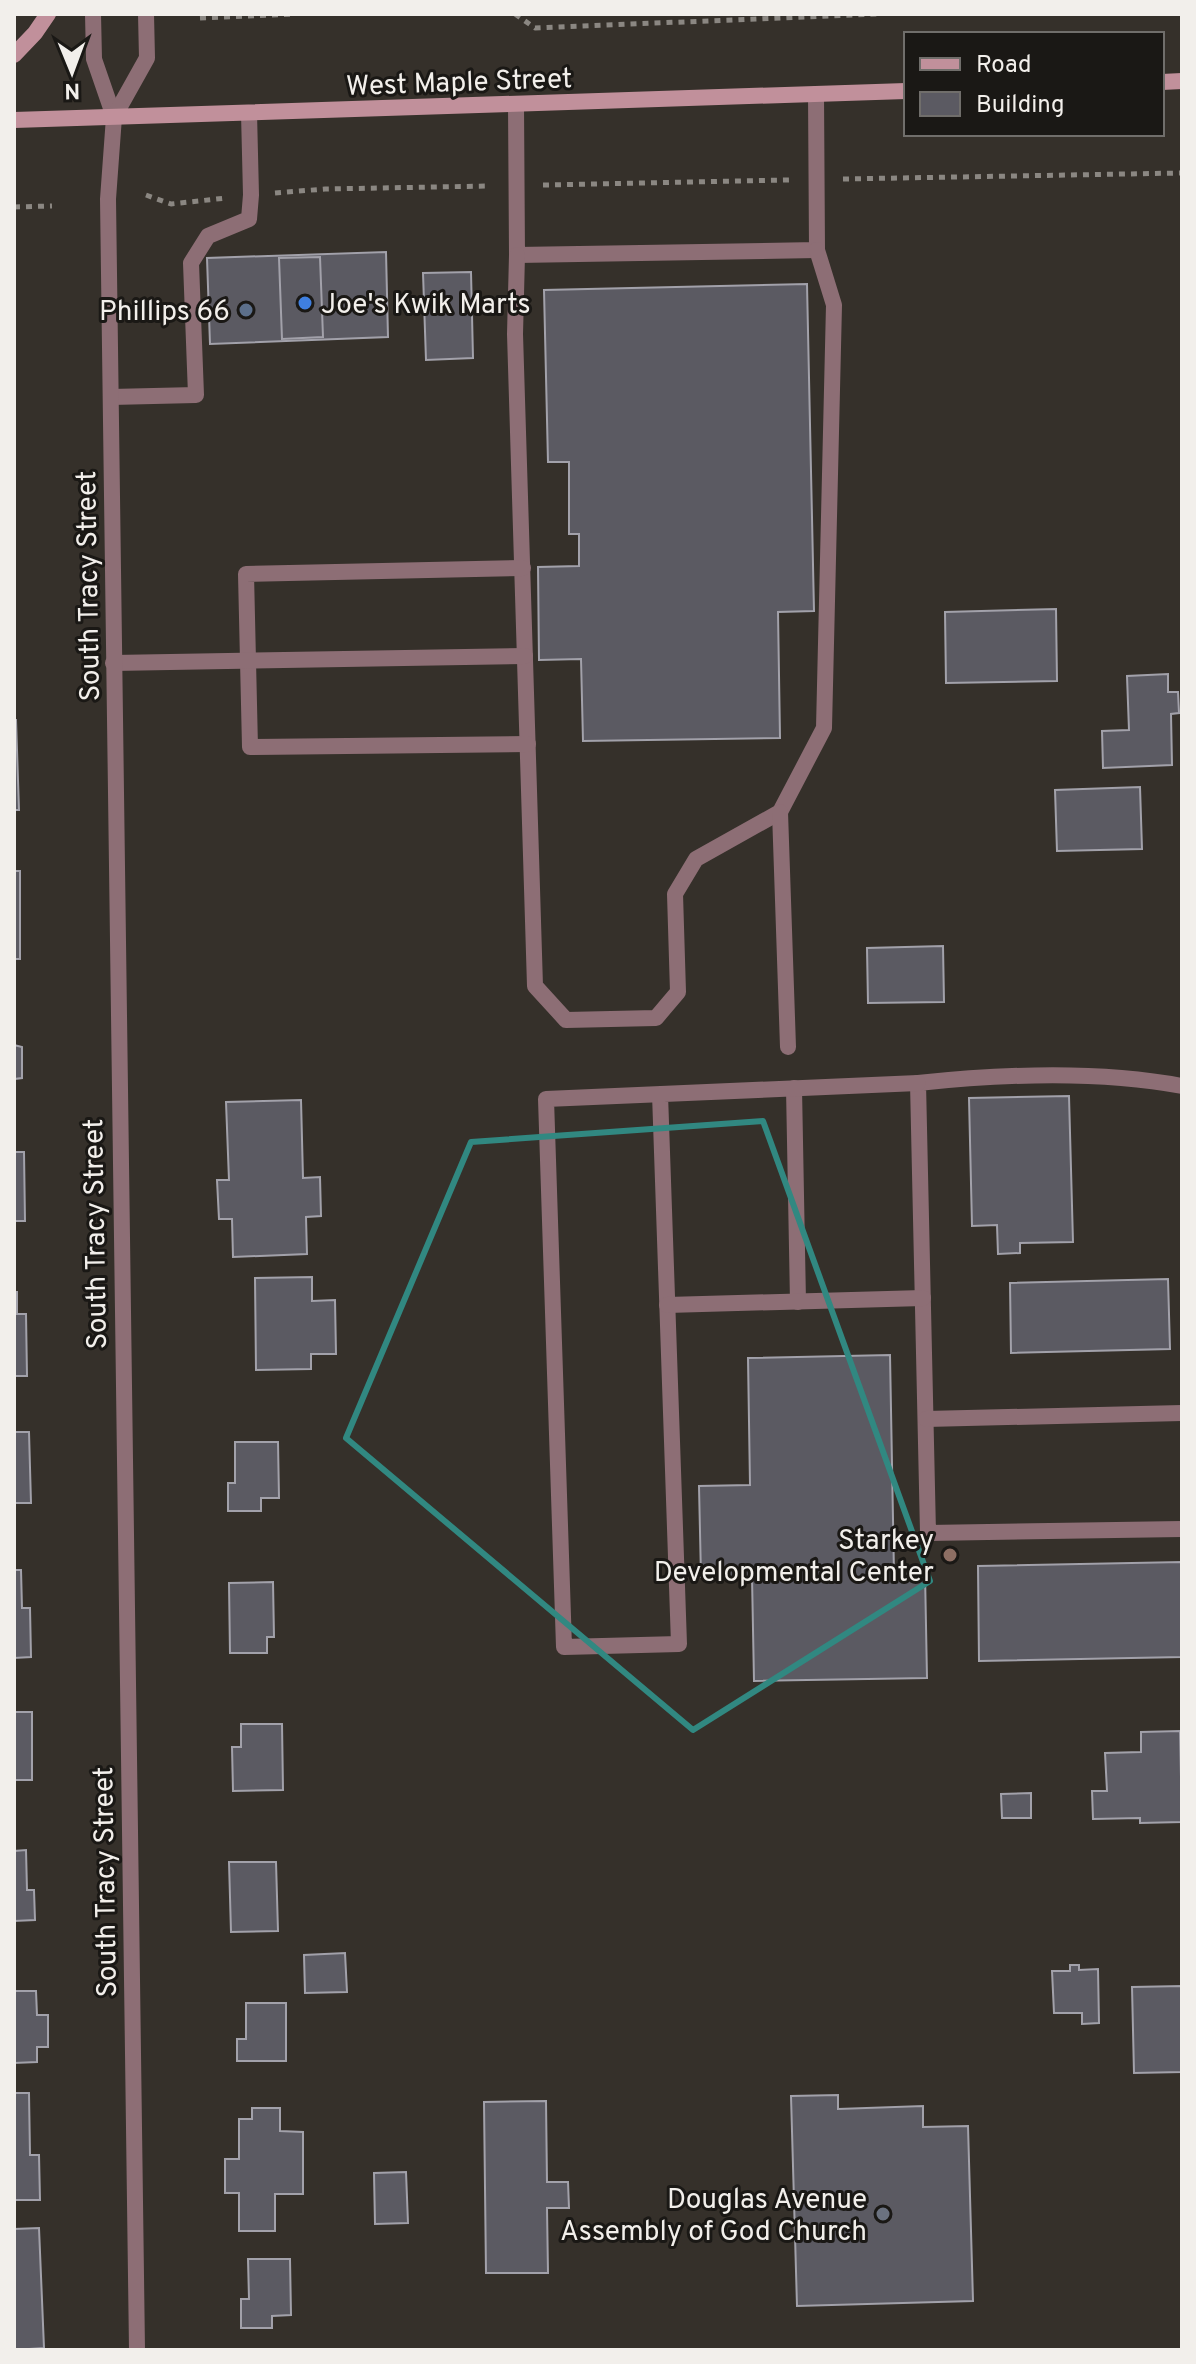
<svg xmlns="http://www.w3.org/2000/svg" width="1196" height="2364" font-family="Overpass,sans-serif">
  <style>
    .building { fill: #5b5a62; stroke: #a2a1aa; stroke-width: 2 }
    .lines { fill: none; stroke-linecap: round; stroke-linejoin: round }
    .path { stroke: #8b8782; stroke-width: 5; stroke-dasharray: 6 6; stroke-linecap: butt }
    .service { stroke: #8d6e75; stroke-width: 16 }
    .minor { stroke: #8d6e75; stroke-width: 16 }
    .tertiary { stroke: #8d6e75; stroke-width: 16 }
    .secondary { stroke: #c1909b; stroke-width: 16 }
    .marked { fill: none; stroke: #318881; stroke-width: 6; stroke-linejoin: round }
    .shop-dot { fill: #3f7fe0; stroke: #1a1815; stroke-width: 3 }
    .service-dot { fill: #5c6f8a; stroke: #1a1815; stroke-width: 3 }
    .education-dot { fill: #8d6e63; stroke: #1a1815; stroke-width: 3 }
    .worship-dot { fill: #6b7280; stroke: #1a1815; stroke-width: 3 }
    .labels { text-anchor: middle; stroke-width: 6; stroke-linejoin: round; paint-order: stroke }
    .street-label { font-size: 28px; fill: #f2efeb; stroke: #1a1815 }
    .poi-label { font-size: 28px; fill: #f2efeb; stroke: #1a1815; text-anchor: end }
  </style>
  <rect width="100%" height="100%" fill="#35302a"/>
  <g class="building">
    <polygon points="386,252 388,337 210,344 207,258"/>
    <polygon points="320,257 323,337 282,339 279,258"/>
    <polygon points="471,272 473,358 426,360 423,273"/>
    <polygon points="807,284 814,611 778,612 780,738 583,741 581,659 539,660 538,567 579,566 579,534 569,534 569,462 548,462 544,290"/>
    <polygon points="1056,609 1057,681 946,683 945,612"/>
    <polygon points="1168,674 1168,692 1178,692 1179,713 1171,714 1172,765 1103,768 1102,731 1129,730 1127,676"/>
    <polygon points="14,720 16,720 19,810 14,810"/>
    <polygon points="1140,787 1142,849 1057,851 1055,790"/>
    <rect x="14" y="871" width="6" height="88"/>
    <polygon points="943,946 944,1002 868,1003 867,948"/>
    <polygon points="14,1045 22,1047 22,1078 14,1079"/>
    <polygon points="1069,1096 1073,1242 1020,1243 1020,1253 998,1254 997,1225 972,1226 969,1098"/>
    <polygon points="301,1100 303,1178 320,1177 321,1216 306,1217 307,1254 233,1257 232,1219 219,1219 217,1180 229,1180 226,1102"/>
    <polygon points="14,1152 24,1152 25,1221 14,1221"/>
    <polygon points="312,1277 312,1301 335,1300 336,1354 311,1354 311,1369 256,1370 255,1278"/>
    <polygon points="1168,1279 1170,1349 1011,1353 1010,1283"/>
    <polygon points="14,1292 17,1292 17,1314 26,1314 27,1376 14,1376"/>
    <polygon points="890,1355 894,1574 925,1573 927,1678 754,1681 752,1577 701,1577 699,1486 750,1485 748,1358"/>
    <polygon points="14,1432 29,1432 31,1503 14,1503"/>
    <polygon points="235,1442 278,1442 279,1498 261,1498 261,1511 228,1511 228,1483 235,1483"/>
    <polygon points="1182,1562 1182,1657 979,1661 978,1566"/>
    <polygon points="14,1570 21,1570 22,1608 30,1608 31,1657 14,1658"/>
    <polygon points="273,1582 274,1637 267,1637 267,1653 230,1653 229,1583"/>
    <rect x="14" y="1712" width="18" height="68"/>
    <polygon points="241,1724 282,1724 283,1790 233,1791 232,1747 241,1747"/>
    <polygon points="1180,1731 1182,1822 1140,1823 1140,1818 1093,1819 1092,1791 1107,1791 1105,1753 1141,1752 1141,1732"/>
    <polygon points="1031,1793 1031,1818 1002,1818 1001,1794"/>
    <polygon points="26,1850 27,1890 34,1890 35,1920 14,1921 14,1851"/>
    <polygon points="229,1862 276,1862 278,1931 231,1932"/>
    <polygon points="345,1953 347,1992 305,1993 304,1955"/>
    <polygon points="1070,1965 1079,1965 1079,1970 1098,1969 1099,2023 1082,2024 1082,2013 1054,2013 1052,1971 1070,1971"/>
    <polygon points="1182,1986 1182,2072 1134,2073 1132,1987"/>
    <polygon points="14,1991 36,1991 37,2015 48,2015 48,2047 37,2047 37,2062 14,2063"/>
    <polygon points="246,2003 286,2003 286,2061 237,2061 237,2039 246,2039"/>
    <polygon points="14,2093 29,2093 30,2155 39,2155 40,2200 14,2200"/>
    <polygon points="838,2095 838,2109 923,2106 923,2127 968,2126 973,2301 797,2306 791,2096"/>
    <polygon points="546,2101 547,2182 568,2182 569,2208 547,2208 548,2273 486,2273 484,2102"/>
    <polygon points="252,2108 280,2108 280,2131 303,2132 303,2194 275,2194 275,2231 239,2231 239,2193 225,2193 225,2159 239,2159 239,2119 252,2119"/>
    <polygon points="406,2172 408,2223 375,2224 374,2173"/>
    <polygon points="39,2228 44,2348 14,2350 14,2229"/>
    <polygon points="248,2259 290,2259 291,2315 272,2316 272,2328 241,2328 241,2299 249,2299"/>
  </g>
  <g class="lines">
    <g class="path">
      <polyline points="515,14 535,28 877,14"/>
      <polyline points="200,18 293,14"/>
      <polyline points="843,179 1182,173"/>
      <polyline points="543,185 789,180"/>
      <polyline points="275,193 325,189 489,186"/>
      <polyline points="146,195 171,204 226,198"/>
      <polyline points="14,207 52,206"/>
    </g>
    <g class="service">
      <polyline points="516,105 517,255 817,250 816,94"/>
      <polyline points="517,255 515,334 535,986 566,1020 656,1018 678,992 675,894 696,859 780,812 824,728 834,305 817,250"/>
      <polyline points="111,397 196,395 191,263 208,236 249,219 251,195 249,113"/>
      <polyline points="523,568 246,574 250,747 528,744"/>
      <polyline points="113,663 525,656"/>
      <polyline points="780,812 788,1047"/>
      <path d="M1182 1086C1098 1070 1003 1074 918 1083L928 1533 1182 1529"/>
      <polyline points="794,1088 798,1302"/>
      <polyline points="660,1094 679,1644 564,1647 546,1099 918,1083"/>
      <polyline points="667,1305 923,1298"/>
      <polyline points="926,1419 1182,1413"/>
    </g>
    <polyline class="minor" points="114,117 108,199 137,2350"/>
    <g class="tertiary">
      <polyline points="93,14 94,59 114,117"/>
      <polyline points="114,117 147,58 146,14"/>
    </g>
    <g class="secondary">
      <polyline points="14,55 35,33 48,14"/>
      <polyline points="1162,82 1182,81"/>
      <polyline points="14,120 906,91"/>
    </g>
  </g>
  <path class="marked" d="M763 1121 930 1581 693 1730 346 1438 471 1142Z"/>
  <circle class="shop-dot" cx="305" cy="303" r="8"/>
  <circle class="service-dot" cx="246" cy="310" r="8"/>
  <circle class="education-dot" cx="950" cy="1555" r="8"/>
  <circle class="worship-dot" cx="883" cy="2214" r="8"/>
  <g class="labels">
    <g class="street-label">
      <text transform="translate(459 81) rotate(-2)" y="10">West Maple Street</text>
      <text transform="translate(87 586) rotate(-91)" y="10">South Tracy Street</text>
      <text transform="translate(94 1234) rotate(-91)" y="10">South Tracy Street</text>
      <text transform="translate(104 1882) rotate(-91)" y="10">South Tracy Street</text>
    </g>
    <g class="poi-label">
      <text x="321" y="313" text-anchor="start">Joe's Kwik Marts</text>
      <text x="230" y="320">Phillips 66</text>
      <text x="934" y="1549">Starkey<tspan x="934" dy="32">Developmental Center</tspan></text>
      <text x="867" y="2208">Douglas Avenue<tspan x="867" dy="32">Assembly of God Church</tspan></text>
    </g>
  </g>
  <rect width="1196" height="2364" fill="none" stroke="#f2efeb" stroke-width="32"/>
  <rect x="904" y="32" width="260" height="104" fill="#1a1815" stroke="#706e6b" stroke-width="2"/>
  <rect x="920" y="58" width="40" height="12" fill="#c1909b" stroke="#706e6b" stroke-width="2"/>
  <text x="976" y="72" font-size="24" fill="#f2efeb">Road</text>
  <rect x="920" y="92" width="40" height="24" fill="#5b5a62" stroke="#706e6b" stroke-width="2"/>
  <text x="976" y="112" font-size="24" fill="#f2efeb">Building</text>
  <g transform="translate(72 72) rotate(179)" stroke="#1a1815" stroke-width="6" paint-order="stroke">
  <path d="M0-6L14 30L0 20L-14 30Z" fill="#f2efeb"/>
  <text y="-12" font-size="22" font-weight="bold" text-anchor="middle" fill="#f2efeb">N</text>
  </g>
</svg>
